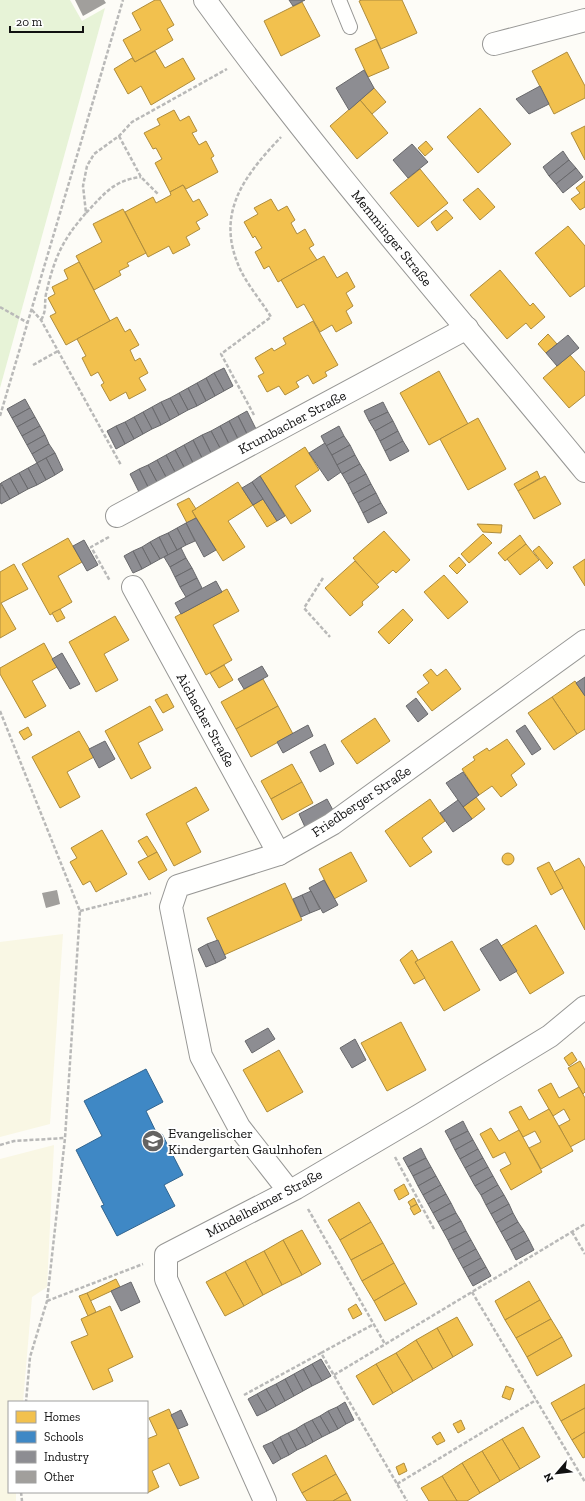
<svg xmlns="http://www.w3.org/2000/svg" width="585" height="1501" font-family="'Zilla Slab',serif">
  <style>
    .farmland { fill: #f9f7e4 }
    .green { fill: #e7f3d7 }
    .homes { fill: #f2c14e; stroke: #ae8c3c }
    .schools { fill: #3f88c5; stroke: #31648f }
    .industry { fill: #8d8d92; stroke: #68686b }
    .building { fill: #a19f9c }
    .lines { fill: none; stroke-linecap: round; stroke-linejoin: round }
    .lane-casing { stroke: #979795; stroke-width: 16 }
    .street-casing { stroke: #979795; stroke-width: 24 }
    .path { stroke: #b9b9b8; stroke-width: 2.5; stroke-dasharray: 4 2; stroke-linecap: butt }
    .lane { stroke: #fffffe; stroke-width: 14 }
    .street { stroke: #fffffe; stroke-width: 22 }
    .labels { text-anchor: middle; stroke-width: 4; stroke-linejoin: round; paint-order: stroke }
    .street-label { font-size: 14px; fill: #111; stroke: #fff }
    .poi-label { font-size: 14px; fill: #111; stroke: #fff; text-anchor: start }
  </style>
  <rect width="100%" height="100%" fill="#fdfcf7"/>
  <g class="farmland">
    <polygon points="63,934 50,1124 0,1137 0,942"/>
    <polygon points="54,1145 47,1287 32,1297 23,1402 9,1402 9,1492 16,1492 16,1501 0,1501 0,1159"/>
  </g>
  <polygon class="green" points="0,0 70,0 82,21 105,8 0,388"/>
  <g class="homes">
    <polygon points="155,0 160,0 174,25 167,29 173,40 135,62 123,40 141,30 132,13"/>
    <polygon points="362,0 402,0 417,33 381,49 359,1"/>
    <polygon points="302,2 320,36 281,56 264,21"/>
    <polygon points="376,39 389,68 368,77 355,49"/>
    <polygon points="155,51 165,68 183,58 195,79 151,105 141,86 128,94 114,69 132,58 135,62"/>
    <polygon points="567,52 585,86 585,98 554,114 532,71"/>
    <polygon points="374,88 386,102 372,114 360,100"/>
    <polygon points="360,100 388,133 357,159 330,126"/>
    <polygon points="480,108 511,144 478,173 447,137"/>
    <polygon points="174,110 180,121 189,116 197,131 192,133 199,145 206,141 214,156 211,158 218,172 186,189 183,185 170,192 155,163 162,159 156,148 153,149 144,133 160,125 157,119"/>
    <polygon points="585,126 585,160 571,133"/>
    <polygon points="426,141 433,149 425,156 418,148"/>
    <polygon points="420,169 448,203 418,227 390,193"/>
    <polygon points="585,181 585,207 580,210 571,199 580,193 576,188"/>
    <polygon points="183,185 193,202 199,199 208,215 196,222 200,229 186,237 190,245 173,254 169,246 148,257 125,212 153,197 156,203 171,195 170,192"/>
    <polygon points="478,188 495,207 480,220 463,200"/>
    <polygon points="271,199 278,211 287,206 295,220 291,223 297,234 305,229 314,245 309,248 317,260 278,282 269,266 264,269 255,252 262,248 255,236 253,238 244,222 258,214 254,208"/>
    <polygon points="123,209 146,253 127,263 129,266 119,271 121,275 94,290 76,256 102,242 93,224"/>
    <polygon points="446,210 453,218 437,231 431,222"/>
    <polygon points="568,226 585,246 585,286 570,297 535,253"/>
    <polygon points="324,256 337,278 347,272 355,287 346,293 353,306 346,311 352,323 336,332 332,325 320,332 304,304 297,308 281,280"/>
    <polygon points="79,262 110,321 66,345 50,316 56,313 48,298 55,294 52,287 68,279 64,270"/>
    <polygon points="500,270 530,306 533,303 545,317 531,329 526,323 507,339 470,295"/>
    <polygon points="117,317 125,332 130,329 139,345 130,350 135,361 140,358 148,373 139,378 146,390 129,399 126,392 110,401 101,385 104,383 98,372 91,376 82,358 86,356 77,339"/>
    <polygon points="313,321 338,365 325,372 327,376 313,384 308,375 296,382 299,387 285,395 279,386 267,392 258,376 264,373 255,358 272,348 274,351 286,344 283,338"/>
    <polygon points="548,334 557,344 546,353 538,344"/>
    <polygon points="570,355 585,372 585,395 569,408 543,378"/>
    <polygon points="439,371 468,424 429,445 400,393"/>
    <polygon points="478,418 506,469 468,490 440,439"/>
    <polygon points="305,447 319,470 295,486 311,511 291,524 260,476"/>
    <polygon points="537,471 540,478 518,491 514,484"/>
    <polygon points="545,476 561,504 534,519 518,491"/>
    <polygon points="238,482 253,505 228,521 245,547 223,561 192,511"/>
    <polygon points="189,498 196,509 192,511 196,518 187,523 177,504"/>
    <polygon points="263,499 277,521 267,527 253,505"/>
    <polygon points="477,524 502,525 501,533 483,532"/>
    <polygon points="384,531 410,560 396,573 393,570 376,585 353,558"/>
    <polygon points="483,534 492,543 469,563 461,554"/>
    <polygon points="520,535 526,544 505,561 498,553"/>
    <polygon points="68,538 82,562 58,576 72,602 50,615 22,564"/>
    <polygon points="526,544 539,560 520,575 507,559"/>
    <polygon points="539,546 553,563 547,569 533,551"/>
    <polygon points="459,557 466,565 457,574 449,566"/>
    <polygon points="585,559 585,586 573,567"/>
    <polygon points="355,561 379,587 362,602 363,605 350,616 325,588"/>
    <polygon points="14,564 28,589 1,603 16,629 0,638 0,572"/>
    <polygon points="444,575 468,602 448,619 424,592"/>
    <polygon points="227,589 239,611 213,625 232,660 206,675 175,617"/>
    <polygon points="60,609 65,618 57,622 52,613"/>
    <polygon points="403,609 413,620 389,644 378,632"/>
    <polygon points="115,616 129,640 104,654 118,680 96,692 69,642"/>
    <polygon points="44,643 57,667 32,681 46,706 25,718 0,674 0,668"/>
    <polygon points="224,665 233,680 219,688 210,673"/>
    <polygon points="431,669 437,676 446,669 461,689 432,711 417,692 429,683 423,675"/>
    <polygon points="263,679 278,706 236,729 221,702"/>
    <polygon points="575,681 585,696 585,729 577,734 552,697"/>
    <polygon points="167,694 174,707 163,713 155,700"/>
    <polygon points="552,697 577,734 554,750 528,713"/>
    <polygon points="150,706 163,730 138,743 151,768 131,779 105,731"/>
    <polygon points="278,706 293,734 251,757 236,729"/>
    <polygon points="375,718 390,741 357,764 341,741"/>
    <polygon points="28,727 32,735 24,740 19,732"/>
    <polygon points="79,731 94,757 67,772 80,797 60,808 32,757"/>
    <polygon points="507,739 525,764 511,775 517,785 501,797 492,786 479,795 462,769 475,760 473,757 487,748 489,751"/>
    <polygon points="292,764 302,782 271,799 261,781"/>
    <polygon points="302,782 313,803 282,820 271,799"/>
    <polygon points="196,787 209,810 186,823 201,852 174,866 146,814"/>
    <polygon points="476,797 485,809 472,819 463,807"/>
    <polygon points="430,799 445,821 422,838 432,852 410,867 385,831"/>
    <polygon points="102,830 127,874 96,892 90,881 83,885 70,862 77,858 71,848"/>
    <polygon points="147,836 157,852 148,857 138,841"/>
    <polygon points="157,852 167,870 149,880 138,862"/>
    <polygon points="351,852 367,881 334,899 319,869"/>
    <circle cx="508" cy="859" r="6"/>
    <polygon points="579,858 585,868 585,930 554,872"/>
    <polygon points="549,862 563,888 551,895 537,868"/>
    <polygon points="285,883 302,920 224,955 207,918"/>
    <polygon points="536,925 564,973 530,994 501,946"/>
    <polygon points="452,941 480,990 444,1011 415,962"/>
    <polygon points="412,950 418,960 415,962 425,978 414,984 400,960"/>
    <polygon points="401,1022 426,1070 387,1091 361,1043"/>
    <polygon points="279,1050 303,1092 267,1112 243,1070"/>
    <polygon points="572,1052 577,1060 569,1066 564,1058"/>
    <polygon points="580,1061 585,1070 585,1092 583,1094 568,1068"/>
    <polygon points="551,1083 559,1098 579,1087 585,1098 585,1139 570,1147 559,1126 570,1120 564,1109 553,1116 538,1090"/>
    <polygon points="521,1106 529,1120 549,1109 573,1151 541,1169 529,1148 541,1142 535,1131 523,1137 509,1112"/>
    <polygon points="491,1128 499,1141 519,1130 542,1172 511,1190 500,1170 511,1164 505,1152 493,1158 480,1134"/>
    <polygon points="404,1184 409,1194 399,1200 394,1190"/>
    <polygon points="414,1198 417,1204 411,1207 408,1202"/>
    <polygon points="359,1202 371,1222 340,1240 328,1220"/>
    <polygon points="417,1204 421,1211 414,1215 410,1208"/>
    <polygon points="371,1222 383,1243 351,1260 340,1240"/>
    <polygon points="302,1230 321,1264 302,1275 283,1240"/>
    <polygon points="283,1240 302,1275 282,1285 264,1251"/>
    <polygon points="383,1243 394,1263 362,1281 351,1260"/>
    <polygon points="264,1251 282,1285 263,1295 245,1261"/>
    <polygon points="245,1261 263,1295 244,1306 225,1272"/>
    <polygon points="394,1263 405,1283 374,1301 362,1281"/>
    <polygon points="225,1272 244,1306 225,1316 206,1282"/>
    <polygon points="116,1279 120,1287 90,1301 87,1293"/>
    <polygon points="529,1281 540,1300 505,1320 495,1301"/>
    <polygon points="405,1283 417,1304 385,1321 374,1301"/>
    <polygon points="87,1293 96,1312 88,1316 79,1296"/>
    <polygon points="540,1300 551,1319 516,1338 505,1320"/>
    <polygon points="356,1304 362,1314 353,1319 348,1309"/>
    <polygon points="110,1306 133,1357 108,1369 113,1381 93,1390 71,1342 88,1335 81,1319"/>
    <polygon points="457,1317 473,1345 453,1357 437,1328"/>
    <polygon points="551,1319 562,1337 527,1357 516,1338"/>
    <polygon points="437,1328 453,1357 433,1369 416,1340"/>
    <polygon points="562,1337 572,1356 537,1376 527,1357"/>
    <polygon points="416,1340 433,1369 413,1381 396,1353"/>
    <polygon points="396,1353 413,1381 393,1393 376,1364"/>
    <polygon points="376,1364 393,1393 373,1405 356,1376"/>
    <polygon points="585,1384 585,1408 561,1421 551,1403"/>
    <polygon points="506,1386 514,1389 510,1400 502,1397"/>
    <polygon points="585,1408 585,1432 572,1440 561,1421"/>
    <polygon points="169,1409 199,1478 180,1486 169,1463 152,1471 159,1487 147,1493 147,1439 157,1435 149,1418"/>
    <polygon points="461,1420 465,1429 458,1433 453,1424"/>
    <polygon points="523,1427 540,1457 520,1469 502,1439"/>
    <polygon points="440,1432 445,1441 437,1445 432,1437"/>
    <polygon points="585,1432 585,1457 583,1458 572,1440"/>
    <polygon points="502,1439 520,1469 500,1481 482,1451"/>
    <polygon points="482,1451 500,1481 480,1493 462,1463"/>
    <polygon points="326,1455 336,1474 302,1493 292,1474"/>
    <polygon points="404,1463 407,1471 399,1475 396,1467"/>
    <polygon points="462,1463 480,1493 467,1501 457,1501 442,1476"/>
    <polygon points="336,1474 347,1493 333,1501 307,1501 302,1493"/>
    <polygon points="442,1476 457,1501 429,1501 421,1488"/>
    <polygon points="347,1493 351,1501 333,1501"/>
  </g>
  <polygon class="schools" points="146,1069 163,1102 146,1111 158,1136 162,1134 183,1175 164,1185 175,1206 117,1236 101,1206 104,1205 76,1150 102,1136 84,1101"/>
  <g class="industry">
    <polygon points="289,0 305,0 293,6"/>
    <polygon points="364,70 374,88 349,110 336,88"/>
    <polygon points="540,86 549,104 529,114 516,99"/>
    <polygon points="412,144 428,162 408,178 393,160"/>
    <polygon points="563,151 569,160 549,176 543,167"/>
    <polygon points="569,160 576,168 556,184 549,176"/>
    <polygon points="576,168 583,177 563,193 556,184"/>
    <polygon points="568,335 579,348 557,366 546,353"/>
    <polygon points="224,368 233,386 224,391 214,373"/>
    <polygon points="214,373 224,391 215,396 206,378"/>
    <polygon points="206,378 215,396 206,401 197,383"/>
    <polygon points="197,383 206,401 197,406 188,388"/>
    <polygon points="188,388 197,406 188,410 179,393"/>
    <polygon points="179,393 188,410 179,415 170,398"/>
    <polygon points="170,398 179,415 170,420 161,402"/>
    <polygon points="25,399 30,408 12,418 7,409"/>
    <polygon points="161,402 170,420 161,425 152,407"/>
    <polygon points="383,402 388,412 369,421 364,411"/>
    <polygon points="152,407 161,425 152,429 143,412"/>
    <polygon points="30,408 35,417 17,427 12,418"/>
    <polygon points="247,411 256,429 247,434 238,416"/>
    <polygon points="143,412 152,429 143,434 134,417"/>
    <polygon points="388,412 393,421 375,431 369,421"/>
    <polygon points="238,416 247,434 238,439 229,421"/>
    <polygon points="35,417 40,426 22,436 17,427"/>
    <polygon points="134,417 143,434 134,439 125,422"/>
    <polygon points="229,421 238,439 229,444 220,426"/>
    <polygon points="393,421 398,431 380,441 375,431"/>
    <polygon points="125,422 134,439 125,444 116,426"/>
    <polygon points="40,426 45,435 27,445 22,436"/>
    <polygon points="116,426 125,444 116,449 107,431"/>
    <polygon points="220,426 229,444 220,448 211,431"/>
    <polygon points="339,426 344,436 326,446 321,436"/>
    <polygon points="211,431 220,448 211,453 202,435"/>
    <polygon points="398,431 403,441 385,451 380,441"/>
    <polygon points="45,435 49,444 32,454 27,445"/>
    <polygon points="202,435 211,453 202,458 193,440"/>
    <polygon points="344,436 350,445 332,455 326,446"/>
    <polygon points="193,440 202,458 193,463 184,445"/>
    <polygon points="403,441 409,451 390,461 385,451"/>
    <polygon points="325,443 341,472 328,481 309,453"/>
    <polygon points="49,444 55,453 37,463 32,454"/>
    <polygon points="184,445 193,463 184,467 175,450"/>
    <polygon points="350,445 355,455 337,465 332,455"/>
    <polygon points="175,450 184,467 175,472 166,455"/>
    <polygon points="55,453 63,470 55,475 46,458"/>
    <polygon points="166,455 175,472 166,477 157,460"/>
    <polygon points="355,455 360,464 342,474 337,465"/>
    <polygon points="46,458 55,475 46,480 37,463"/>
    <polygon points="157,460 166,477 157,482 148,465"/>
    <polygon points="37,463 46,480 37,485 28,468"/>
    <polygon points="360,464 366,474 348,484 342,474"/>
    <polygon points="148,465 157,482 148,487 139,469"/>
    <polygon points="28,468 37,485 28,489 19,473"/>
    <polygon points="139,469 148,487 139,492 130,474"/>
    <polygon points="19,473 28,489 19,494 10,478"/>
    <polygon points="366,474 371,484 353,494 348,484"/>
    <polygon points="260,476 285,516 277,521 252,482"/>
    <polygon points="10,478 19,494 10,499 1,483"/>
    <polygon points="252,482 263,499 253,505 242,488"/>
    <polygon points="0,483 10,499 1,504 0,501"/>
    <polygon points="371,484 376,493 358,503 353,494"/>
    <polygon points="376,493 381,503 363,513 358,503"/>
    <polygon points="381,503 387,513 368,523 363,513"/>
    <polygon points="196,518 216,550 204,557 186,523"/>
    <polygon points="186,523 195,541 186,545 177,528"/>
    <polygon points="177,528 186,545 177,550 168,533"/>
    <polygon points="168,533 177,550 168,555 159,537"/>
    <polygon points="159,537 168,555 160,559 150,542"/>
    <polygon points="84,540 98,565 87,571 73,546"/>
    <polygon points="150,542 160,559 151,564 142,547"/>
    <polygon points="142,547 151,564 142,569 133,551"/>
    <polygon points="181,548 186,558 170,567 164,557"/>
    <polygon points="133,551 142,569 133,573 124,556"/>
    <polygon points="186,558 192,568 175,577 170,567"/>
    <polygon points="192,568 197,578 180,587 175,577"/>
    <polygon points="197,578 202,588 186,597 180,587"/>
    <polygon points="216,581 222,592 181,614 175,603"/>
    <polygon points="62,653 80,684 70,689 52,659"/>
    <polygon points="262,666 268,676 244,689 238,679"/>
    <polygon points="585,677 585,696 576,683"/>
    <polygon points="416,698 428,714 418,722 406,706"/>
    <polygon points="308,725 313,736 283,753 277,742"/>
    <polygon points="525,725 541,749 532,755 516,731"/>
    <polygon points="105,741 115,759 99,768 89,749"/>
    <polygon points="325,744 334,764 320,772 310,752"/>
    <polygon points="463,772 479,795 463,807 446,783"/>
    <polygon points="327,799 334,812 305,827 299,814"/>
    <polygon points="458,800 472,819 453,832 440,813"/>
    <polygon points="324,880 338,905 323,913 309,888"/>
    <polygon points="311,891 320,909 310,913 302,895"/>
    <polygon points="302,895 310,913 301,917 293,899"/>
    <polygon points="497,939 517,971 500,981 480,949"/>
    <polygon points="218,940 226,958 216,963 207,944"/>
    <polygon points="207,944 216,963 206,967 198,949"/>
    <polygon points="268,1028 275,1039 252,1053 245,1041"/>
    <polygon points="355,1039 366,1060 352,1068 340,1048"/>
    <polygon points="463,1121 468,1131 450,1140 445,1131"/>
    <polygon points="468,1131 473,1140 455,1150 450,1140"/>
    <polygon points="473,1140 478,1149 460,1159 455,1150"/>
    <polygon points="421,1148 426,1158 408,1167 403,1158"/>
    <polygon points="478,1149 483,1158 465,1168 460,1159"/>
    <polygon points="426,1158 431,1167 413,1176 408,1167"/>
    <polygon points="483,1158 488,1167 470,1177 465,1168"/>
    <polygon points="431,1167 436,1176 418,1186 413,1176"/>
    <polygon points="488,1167 493,1176 475,1186 470,1177"/>
    <polygon points="436,1176 441,1185 423,1195 418,1186"/>
    <polygon points="493,1176 498,1185 481,1195 475,1186"/>
    <polygon points="441,1185 446,1194 428,1204 423,1195"/>
    <polygon points="498,1185 504,1195 486,1205 481,1195"/>
    <polygon points="446,1194 451,1203 433,1213 428,1204"/>
    <polygon points="504,1195 509,1204 491,1214 486,1205"/>
    <polygon points="451,1203 456,1213 438,1222 433,1213"/>
    <polygon points="509,1204 513,1213 496,1223 491,1214"/>
    <polygon points="456,1213 461,1221 443,1231 438,1222"/>
    <polygon points="513,1213 518,1222 501,1232 496,1223"/>
    <polygon points="461,1221 466,1231 448,1240 443,1231"/>
    <polygon points="518,1222 524,1231 506,1241 501,1232"/>
    <polygon points="466,1231 471,1240 453,1250 448,1240"/>
    <polygon points="524,1231 529,1240 511,1250 506,1241"/>
    <polygon points="471,1240 476,1249 458,1259 453,1250"/>
    <polygon points="529,1240 534,1250 516,1260 511,1250"/>
    <polygon points="476,1249 481,1258 463,1268 458,1259"/>
    <polygon points="481,1258 486,1267 468,1277 463,1268"/>
    <polygon points="486,1267 491,1276 473,1286 468,1277"/>
    <polygon points="131,1282 140,1302 121,1311 111,1291"/>
    <polygon points="321,1359 331,1376 322,1381 312,1364"/>
    <polygon points="312,1364 322,1381 312,1386 303,1369"/>
    <polygon points="303,1369 312,1386 303,1391 294,1374"/>
    <polygon points="294,1374 303,1391 294,1396 285,1379"/>
    <polygon points="285,1379 294,1396 285,1401 276,1384"/>
    <polygon points="276,1384 285,1401 276,1406 266,1389"/>
    <polygon points="266,1389 276,1406 267,1411 257,1394"/>
    <polygon points="257,1394 267,1411 257,1416 248,1399"/>
    <polygon points="345,1402 354,1420 346,1424 337,1407"/>
    <polygon points="337,1407 346,1424 338,1429 328,1411"/>
    <polygon points="181,1410 188,1425 178,1429 171,1415"/>
    <polygon points="328,1411 338,1429 330,1433 320,1416"/>
    <polygon points="320,1416 330,1433 322,1437 312,1420"/>
    <polygon points="312,1420 322,1437 313,1442 304,1424"/>
    <polygon points="304,1424 313,1442 306,1446 296,1429"/>
    <polygon points="296,1429 306,1446 297,1450 288,1433"/>
    <polygon points="288,1433 297,1450 289,1455 280,1437"/>
    <polygon points="280,1437 289,1455 281,1459 272,1442"/>
    <polygon points="272,1442 281,1459 273,1464 263,1446"/>
  </g>
  <g class="building">
    <polygon points="75,0 104,0 106,3 83,16"/>
    <polygon points="57,890 60,904 46,908 42,893"/>
  </g>
  <g class="lines">
    <g class="lane-casing">
      <polyline id="lane" points="339,0 350,27"/>
    </g>
    <g class="street-casing">
      <g id="street">
        <path d="M205 0C323 163 457 315 585 471"/>
        <polyline points="494,44 585,20"/>
        <polyline points="117,516 467,328"/>
        <polyline points="133,587 279,854"/>
        <polyline points="289,1191 239,1127 201,1056 171,907 178,886 279,854 332,824 585,641"/>
        <polyline points="265,1501 166,1279 166,1255 296,1188 420,1115 550,1036 585,1007"/>
      </g>
    </g>
    <g class="path">
      <polyline points="119,136 141,177 158,194"/>
      <path d="M86 213C104 194 114 180 141 177"/>
      <polyline points="0,307 28,323"/>
      <polyline points="32,310 41,320 121,465"/>
      <path d="M41 320C47 310 44 305 46 294 54 259 62 240 86 213L83 186 87 166 94 154 119 136 132 122 227 69"/>
      <polyline points="33,365 58,351"/>
      <path d="M254 415 221 354 271 317C262 302 249 287 241 271 214 215 243 177 281 137"/>
      <polyline points="0,416 123,0"/>
      <polyline points="109,537 91,547 110,581"/>
      <polyline points="323,578 304,608 330,637"/>
      <polyline points="0,711 80,911 65,1138 47,1301 30,1357 26,1402"/>
      <polyline points="80,911 151,893"/>
      <polyline points="0,1145 14,1141 65,1138"/>
      <polyline points="395,1157 434,1229"/>
      <polyline points="308,1209 385,1344"/>
      <polyline points="572,1232 585,1254"/>
      <polyline points="472,1292 585,1482"/>
      <polyline points="47,1301 143,1264"/>
      <polyline points="321,1353 374,1324"/>
      <polyline points="334,1375 585,1224"/>
      <polyline points="244,1395 321,1353 407,1501"/>
      <polyline points="397,1484 536,1400"/>
      <polyline points="21,1492 22,1501"/>
    </g>
    <use href="#lane" class="lane"/>
    <use href="#street" class="street"/>
  </g>
  <defs>
    <g id="school-disc" transform="scale(1.15)"><circle r="9.5" fill="#646362" stroke="#fff"/><path d="M0-5L7-2L0 1L-7-2ZM-4 1L0 2.5L4 1V4Q0 6-4 4Z" fill="#fff"/></g>
  </defs>
  <g fill-rule="evenodd">
    <use href="#school-disc" x="153" y="1141"/>
  </g>
  <g class="labels">
    <g class="street-label">
      <text transform="translate(392 238) rotate(51)" y="5">Memminger Straße</text>
      <text transform="translate(292 422) rotate(-28)" y="5">Krumbacher Straße</text>
      <text transform="translate(206 720) rotate(61)" y="5">Aichacher Straße</text>
      <text transform="translate(361 801) rotate(-34)" y="5">Friedberger Straße</text>
      <text transform="translate(264 1203) rotate(-28)" y="5">Mindelheimer Straße</text>
    </g>
    <g class="poi-label">
      <text x="168" y="1138">Evangelischer<tspan x="168" dy="16">Kindergarten Gaulnhofen</tspan></text>
    </g>
  </g>
  <rect x="8" y="1401" width="140" height="92" fill="#ffffff" stroke="#a0a0a0"/>
  <rect x="16" y="1411" width="20" height="12" fill="#f2c14e" stroke="#a0a0a0"/>
  <text x="44" y="1421" font-size="12" fill="#111111">Homes</text>
  <rect x="16" y="1431" width="20" height="12" fill="#3f88c5" stroke="#a0a0a0"/>
  <text x="44" y="1441" font-size="12" fill="#111111">Schools</text>
  <rect x="16" y="1451" width="20" height="12" fill="#8d8d92" stroke="#a0a0a0"/>
  <text x="44" y="1461" font-size="12" fill="#111111">Industry</text>
  <rect x="16" y="1471" width="20" height="12" fill="#a19f9c" stroke="#a0a0a0"/>
  <text x="44" y="1481" font-size="12" fill="#111111">Other</text>
  <g transform="translate(557 1473) rotate(242)" stroke="#ffffff" stroke-width="3" paint-order="stroke">
  <path d="M0-3L7 15L0 10L-7 15Z" fill="#111111"/>
  <text y="-6" font-size="11" font-weight="bold" text-anchor="middle" fill="#111111">N</text>
  </g>
  <path d="M10 26v6h73v-6" fill="none" stroke="#111111" stroke-width="2"/>
  <text x="16" y="26" font-size="12" fill="#111111" stroke="#ffffff" stroke-width="3" paint-order="stroke">20 m</text>
</svg>
